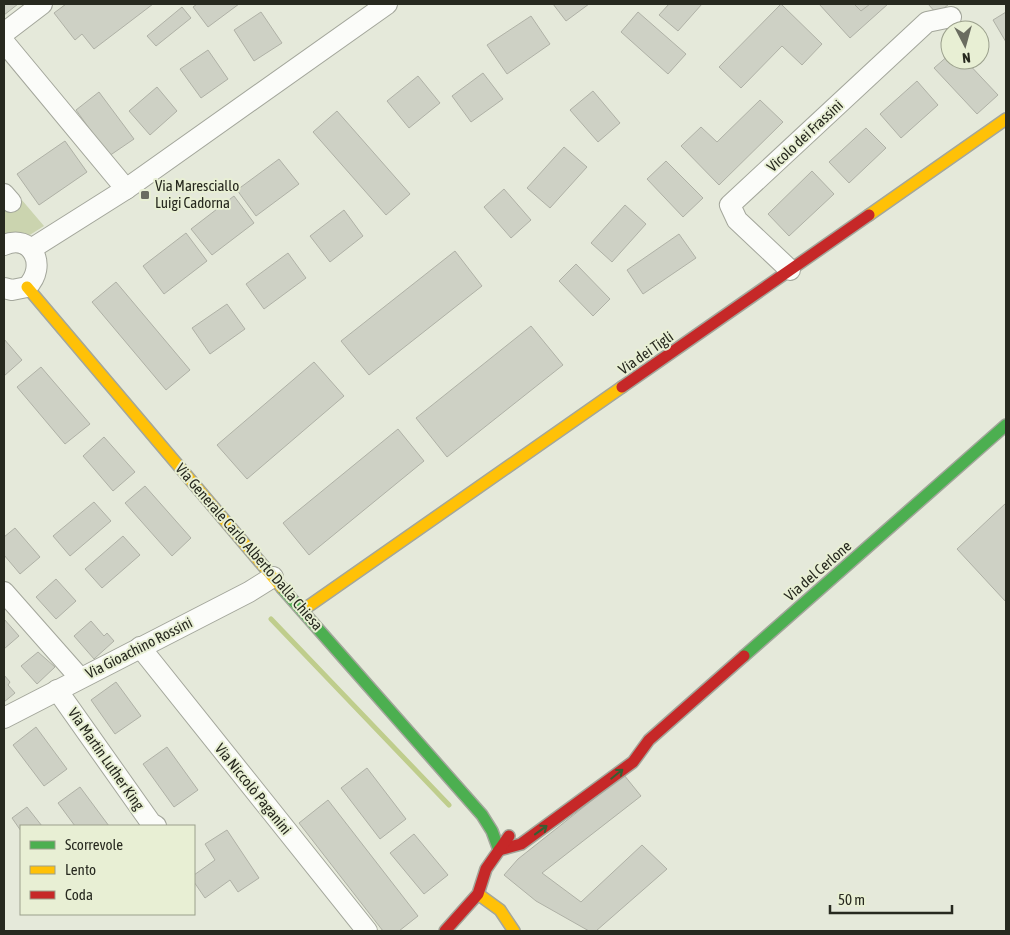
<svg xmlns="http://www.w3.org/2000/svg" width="1010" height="935" font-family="'Asap Condensed',sans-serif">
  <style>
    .green { fill: #cbd4af }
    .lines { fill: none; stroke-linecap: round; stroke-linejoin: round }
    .stream { stroke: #bfcd8c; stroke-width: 5 }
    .building { fill: #ced1c5; stroke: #afb1a6 }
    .street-casing { stroke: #a3a69b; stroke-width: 22 }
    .fast-casing { stroke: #a3a69b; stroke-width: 14 }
    .slow-casing { stroke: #a3a69b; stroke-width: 14 }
    .jam-casing { stroke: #a3a69b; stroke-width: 14 }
    .street { stroke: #fbfcf9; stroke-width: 20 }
    .fast { stroke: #4caf50; stroke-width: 11 }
    .slow { stroke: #ffc107; stroke-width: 11 }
    .jam { stroke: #c62828; stroke-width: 11 }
    .oneway { stroke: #365f33 }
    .poi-dot { fill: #6a6c60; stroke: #e8efd4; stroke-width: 2 }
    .labels { text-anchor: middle; stroke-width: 4; stroke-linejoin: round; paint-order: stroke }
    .street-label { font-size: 15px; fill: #27291f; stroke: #e8efd4 }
    .poi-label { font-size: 15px; fill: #27291f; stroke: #e8efd4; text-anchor: start }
  </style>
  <rect width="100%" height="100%" fill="#e5e9da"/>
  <polygon class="green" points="21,199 44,226 25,238 4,235 4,204 8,208"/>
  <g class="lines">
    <polyline class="stream" points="271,619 449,805"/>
  </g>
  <g class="building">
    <polygon points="4,4 18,4 4,15"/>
    <polygon points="66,4 153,4 94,49 82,34 75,40 54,13"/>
    <polygon points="197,4 239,4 208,27 193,7"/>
    <polygon points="553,4 589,4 566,21"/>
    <polygon points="669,4 702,4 678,31 659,15"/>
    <polygon points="781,4 822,44 802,65 782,46 741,88 719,67"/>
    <polygon points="819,4 888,4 850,38"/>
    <polygon points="854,4 870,4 861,11"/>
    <polygon points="928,4 949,4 937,14"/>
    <polygon points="182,7 191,18 156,46 147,36"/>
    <polygon points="261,12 282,43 254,61 234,30"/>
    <polygon points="638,12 686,54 668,74 621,32"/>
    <polygon points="1006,12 1006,42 993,20"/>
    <polygon points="531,16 550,44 507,74 487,45"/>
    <polygon points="208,50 228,79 201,98 180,69"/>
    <polygon points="950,54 950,60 965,60 998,95 977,114 934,68"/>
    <polygon points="483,73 503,99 471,122 452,96"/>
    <polygon points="418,76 440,103 409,128 387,101"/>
    <polygon points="917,81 938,105 901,138 880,114"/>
    <polygon points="157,87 177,111 150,135 129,111"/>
    <polygon points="593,91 620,123 598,142 570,110"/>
    <polygon points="99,92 134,139 109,156 76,110"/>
    <polygon points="760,100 783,122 719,185 681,146 701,127 717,142"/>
    <polygon points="337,111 410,194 386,215 313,132"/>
    <polygon points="866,128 886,148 849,183 829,162"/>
    <polygon points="65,141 87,172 39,205 17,174"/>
    <polygon points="564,147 587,167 550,208 527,188"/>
    <polygon points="279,159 299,184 256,216 237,190"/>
    <polygon points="666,161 703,198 683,217 647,179"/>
    <polygon points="812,171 834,194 789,236 768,214"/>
    <polygon points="504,189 531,220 511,238 484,207"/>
    <polygon points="234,196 254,223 212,255 191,229"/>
    <polygon points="625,205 646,224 612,262 591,243"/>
    <polygon points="344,210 363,236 330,262 310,236"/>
    <polygon points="186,233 207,261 164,294 143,266"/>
    <polygon points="679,234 696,258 643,294 627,270"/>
    <polygon points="455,251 482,286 369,375 341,341"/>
    <polygon points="288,253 306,278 264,309 246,284"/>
    <polygon points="576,264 610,299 593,316 559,281"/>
    <polygon points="116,282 190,370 166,390 92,302"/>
    <polygon points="227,304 245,329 210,354 192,328"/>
    <polygon points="531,326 563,365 447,457 416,418"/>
    <polygon points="4,339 22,360 4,376"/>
    <polygon points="314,362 344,396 247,479 217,445"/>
    <polygon points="41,367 90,424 65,444 17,387"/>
    <polygon points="398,429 424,461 309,555 283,523"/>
    <polygon points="104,437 135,472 113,491 83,456"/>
    <polygon points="145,486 191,538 172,556 125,503"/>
    <polygon points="94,502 111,521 70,556 53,536"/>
    <polygon points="1006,503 1006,602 957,549"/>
    <polygon points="15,528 40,557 20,574 4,555 4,537"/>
    <polygon points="123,536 140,555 102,588 85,569"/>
    <polygon points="56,579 76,601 56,619 36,597"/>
    <polygon points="4,619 19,636 4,649"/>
    <polygon points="91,621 104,636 107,633 114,641 94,659 74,636"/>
    <polygon points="38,652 55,667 37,684 21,666"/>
    <polygon points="4,675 10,682 8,685 15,693 4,702"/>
    <polygon points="116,682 141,716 115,734 91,700"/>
    <polygon points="36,727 67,769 44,786 13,745"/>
    <polygon points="167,747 198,790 174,807 143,764"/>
    <polygon points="367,768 406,819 380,839 341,788"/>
    <polygon points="624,775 641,796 542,873 581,902 642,845 667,869 596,931 589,931 536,901 504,875 518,859"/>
    <polygon points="80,787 109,826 75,826 58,803"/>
    <polygon points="328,800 418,916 399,931 383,931 299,823"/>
    <polygon points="27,807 42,826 21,826 21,831 12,818"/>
    <polygon points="227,830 259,878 238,892 230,880 205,898 194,882 194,875 215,860 205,844"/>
    <polygon points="414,834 448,875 424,894 390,853"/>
  </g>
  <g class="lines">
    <g class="street-casing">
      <g id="street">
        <polyline points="4,33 42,4"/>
        <polyline points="4,42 126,189"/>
        <polyline points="4,194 11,202"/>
        <path d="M4 245C32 233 48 266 27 287L12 290 4 288"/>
        <polyline points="31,249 126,189 387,4"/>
        <polyline points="790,270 737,220 730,205 927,22 951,17"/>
        <polyline points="4,592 80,678"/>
        <polyline points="140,647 367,931"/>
        <polyline points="57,690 151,823 156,826"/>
        <polyline points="4,718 249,592 273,577"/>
      </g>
    </g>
    <g class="fast-casing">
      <g id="fast">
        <polyline points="282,588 482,815 492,831 499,850"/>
        <polyline points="744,656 1006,425"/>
      </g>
    </g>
    <g class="slow-casing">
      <g id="slow">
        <polyline points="869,215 1006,119"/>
        <polyline points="27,287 282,588"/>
        <polyline points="303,610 622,387"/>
        <polyline points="478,894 500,910 514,931"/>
      </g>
    </g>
    <g class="jam-casing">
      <g id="jam">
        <polyline points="622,387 869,215"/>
        <polyline points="499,850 521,844 633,762 649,740 744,656"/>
        <polyline points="445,931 478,894 486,869 509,836"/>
      </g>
    </g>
    <use href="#street" class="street"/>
    <use href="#fast" class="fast"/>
    <use href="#slow" class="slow"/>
    <use href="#jam" class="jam"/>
  </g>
  <defs><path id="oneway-shaft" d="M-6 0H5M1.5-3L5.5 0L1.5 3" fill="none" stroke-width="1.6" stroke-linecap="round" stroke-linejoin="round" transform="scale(1.25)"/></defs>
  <g class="oneway">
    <use href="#oneway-shaft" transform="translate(617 774) rotate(-39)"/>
    <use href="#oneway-shaft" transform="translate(541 830) rotate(-36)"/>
  </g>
  <rect class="poi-dot" x="140" y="190" width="10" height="10" rx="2.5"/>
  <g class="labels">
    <g class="street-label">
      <text transform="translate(805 136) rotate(-43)" y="5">Vicolo dei Frassini</text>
      <text transform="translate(646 353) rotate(-35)" y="5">Via dei Tigli</text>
      <text transform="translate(249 547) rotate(49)" y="5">Via Generale Carlo Alberto Dalla Chiesa</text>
      <text transform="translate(818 571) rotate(-41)" y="5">Via del Cerlone</text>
      <text transform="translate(139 648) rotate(-27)" y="5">Via Gioachino Rossini</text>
      <text transform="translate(106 759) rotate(55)" y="5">Via Martin Luther King</text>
      <text transform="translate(253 789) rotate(51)" y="5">Via Niccolò Paganini</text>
    </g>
    <g class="poi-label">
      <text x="155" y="191">Via Maresciallo<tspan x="155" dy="17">Luigi Cadorna</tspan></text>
    </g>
  </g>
  <rect width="1010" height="935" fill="none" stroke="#27291f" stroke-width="10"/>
  <rect x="20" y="825" width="175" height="90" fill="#e8efd4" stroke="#9ba08c"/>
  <rect x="30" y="841" width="25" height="8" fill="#4caf50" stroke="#9ba08c"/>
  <text x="65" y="850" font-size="15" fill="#27291f">Scorrevole</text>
  <rect x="30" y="866" width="25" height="8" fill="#ffc107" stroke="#9ba08c"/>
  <text x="65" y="875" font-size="15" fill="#27291f">Lento</text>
  <rect x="30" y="891" width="25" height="8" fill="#c62828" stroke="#9ba08c"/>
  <text x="65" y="900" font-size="15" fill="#27291f">Coda</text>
  <g transform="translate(965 45) rotate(174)"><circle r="24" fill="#e8efd4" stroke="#9ba08c"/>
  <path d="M0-4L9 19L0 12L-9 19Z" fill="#6a6c60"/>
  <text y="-8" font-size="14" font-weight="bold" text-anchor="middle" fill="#27291f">N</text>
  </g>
  <path d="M830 905v8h122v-8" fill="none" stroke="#27291f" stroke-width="2.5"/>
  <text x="838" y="905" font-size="15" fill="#27291f" stroke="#e8efd4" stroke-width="4" paint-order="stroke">50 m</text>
</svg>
